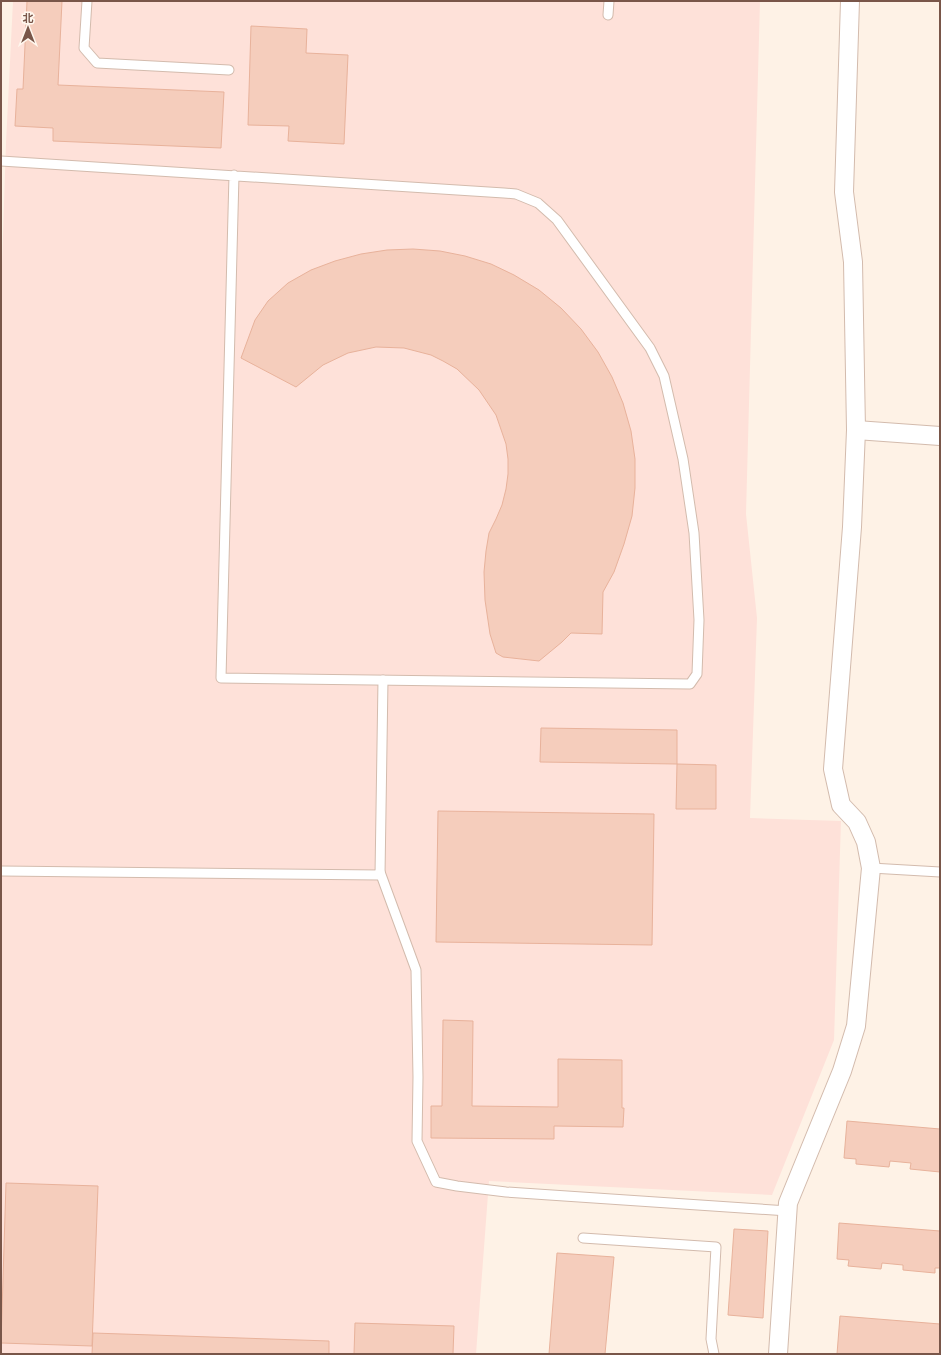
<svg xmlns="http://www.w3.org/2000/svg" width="941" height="1355" font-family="'Archivo Narrow','Noto Sans SC',sans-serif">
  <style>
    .commercial { fill: #fee1d9 }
    .building { fill: #f5cdbc; stroke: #e8b29b }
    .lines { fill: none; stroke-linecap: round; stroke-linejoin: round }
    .service-casing { stroke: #d3bbad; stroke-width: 11 }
    .minor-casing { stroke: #d3bbad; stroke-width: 20 }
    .service { stroke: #fff; stroke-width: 9 }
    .minor { stroke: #fff; stroke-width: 18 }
  </style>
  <rect width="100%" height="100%" fill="#fef2e6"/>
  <polygon class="commercial" points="13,1 760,1 746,514 757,618 750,818 841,821 834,1040 772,1195 489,1181 476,1354 1,1354 1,296 6,143"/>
  <g class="building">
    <polygon points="27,1 62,1 58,85 224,92 221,148 53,141 53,128 15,126 17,89 23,89"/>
    <polygon points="251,26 307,29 306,53 348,55 344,144 288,141 289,126 248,125"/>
    <polygon points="413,249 440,251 465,256 491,264 514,275 539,290 561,308 581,329 598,352 612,377 623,403 631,431 635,459 635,488 632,516 624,544 614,572 603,592 602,634 571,633 562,642 539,661 503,657 496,653 490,634 485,600 484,572 486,551 489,533 496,519 502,505 506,489 508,474 508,459 506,444 496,415 479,390 457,369 443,361 431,355 404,348 376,347 348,353 323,365 296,387 241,358 255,320 268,301 288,283 311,270 335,261 361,254 387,250"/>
    <polygon points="541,728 677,730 677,764 540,762"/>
    <polygon points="677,764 716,765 716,809 676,809"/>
    <polygon points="438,811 654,814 652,945 436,942"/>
    <polygon points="443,1020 473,1021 472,1106 558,1107 558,1059 622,1060 622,1108 624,1108 623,1127 554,1126 554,1139 431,1138 431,1106 442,1106"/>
    <polygon points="847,1121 940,1129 940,1172 910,1169 911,1163 890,1161 889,1167 856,1164 856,1159 844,1158"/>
    <polygon points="6,1183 98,1186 92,1346 1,1343"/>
    <polygon points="839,1223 940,1231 940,1268 935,1268 935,1273 903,1270 903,1265 882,1263 881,1269 848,1266 849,1260 837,1259"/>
    <polygon points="734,1229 768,1231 763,1318 728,1315"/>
    <polygon points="557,1253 614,1257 605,1354 549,1354"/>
    <polygon points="840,1316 940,1324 940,1354 837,1354"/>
    <polygon points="355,1323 454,1326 453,1354 354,1354"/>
    <polygon points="93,1333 329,1341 329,1354 92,1354"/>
  </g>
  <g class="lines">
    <g class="service-casing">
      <g id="service">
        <polyline points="87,1 84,48 97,63 229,70"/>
        <polyline points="608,15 609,1"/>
        <polyline points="1,161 504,193 516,194 538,203 557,220 650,348 664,376 683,459 694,533 699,620 697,674 690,684 221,678 234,175"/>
        <polyline points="871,868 940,872"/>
        <polyline points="1,871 380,875 383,680"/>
        <polyline points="380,872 416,970 418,1077 417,1141 436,1182 457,1186 506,1192 788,1211"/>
        <polyline points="583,1238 716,1247 711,1339 714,1354"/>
      </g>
    </g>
    <g class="minor-casing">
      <g id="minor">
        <polyline points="856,430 940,436"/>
        <polyline points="778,1354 788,1203 842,1071 856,1026 871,868 866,842 857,822 841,805 833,769 852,527 856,430 853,262 844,192 850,1"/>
      </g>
    </g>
    <use href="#service" class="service"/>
    <use href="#minor" class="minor"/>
  </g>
  <rect width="941" height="1355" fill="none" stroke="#795649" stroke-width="4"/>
  <g transform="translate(28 28)" stroke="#fff7ee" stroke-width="3" paint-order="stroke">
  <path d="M0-3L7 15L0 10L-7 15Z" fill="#795649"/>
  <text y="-6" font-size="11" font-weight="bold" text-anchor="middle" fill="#795649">北</text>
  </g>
</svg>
